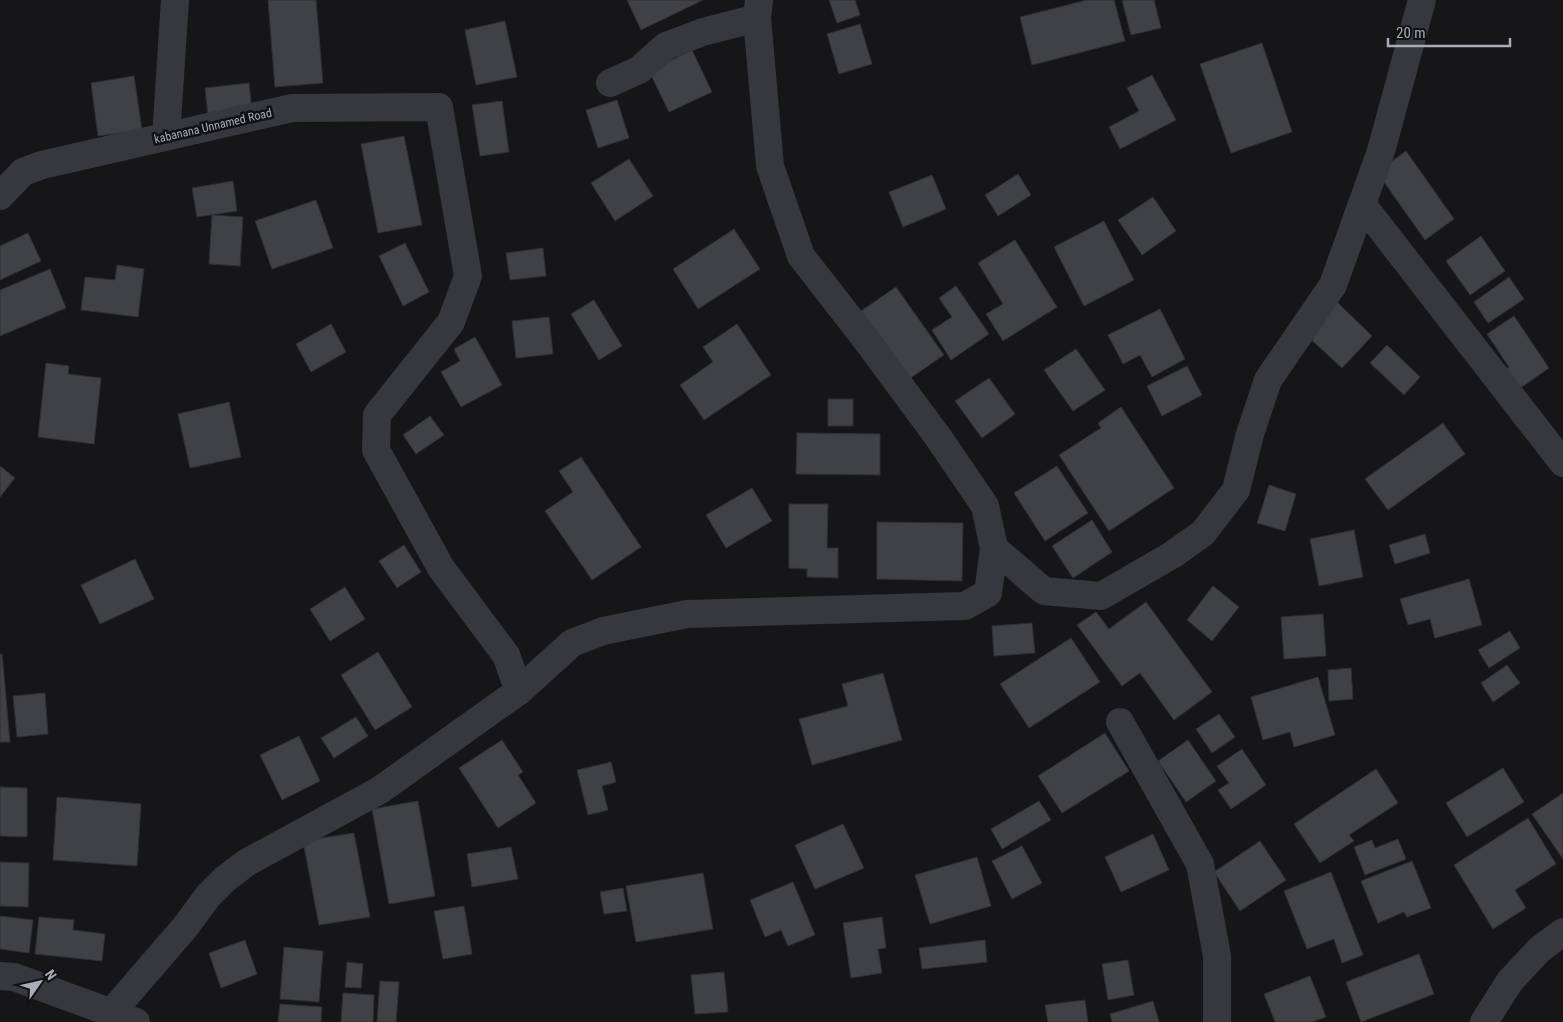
<svg xmlns="http://www.w3.org/2000/svg" width="1563" height="1022" font-family="'Roboto Condensed',sans-serif">
  <style>
    .building { fill: #404145; stroke: #303034 }
    .lines { fill: none; stroke-linecap: round; stroke-linejoin: round }
    .street { stroke: #37383d; stroke-width: 28 }
    .labels { text-anchor: middle; stroke-width: 5; stroke-linejoin: round; paint-order: stroke }
    .street-label { font-size: 12px; fill: #a8adb8; stroke: #111113 }
  </style>
  <rect width="100%" height="100%" fill="#161618"/>
  <g class="building">
    <polygon points="268,0 316,0 323,83 275,87"/>
    <polygon points="627,0 703,0 641,30"/>
    <polygon points="829,0 855,0 860,15 837,23"/>
    <polygon points="1087,0 1114,0 1125,41 1032,65 1020,17"/>
    <polygon points="1122,0 1154,0 1161,28 1131,35"/>
    <polygon points="505,21 517,77 476,85 465,30"/>
    <polygon points="860,24 872,64 839,74 827,34"/>
    <polygon points="1262,43 1292,132 1231,153 1200,64"/>
    <polygon points="692,50 712,92 669,112 649,71"/>
    <polygon points="1152,75 1176,120 1120,149 1109,127 1139,111 1127,88"/>
    <polygon points="134,76 142,130 98,136 91,83"/>
    <polygon points="249,83 252,111 208,116 205,88"/>
    <polygon points="617,100 629,138 598,148 586,110"/>
    <polygon points="502,101 509,152 480,156 472,105"/>
    <polygon points="404,136 422,225 378,233 361,144"/>
    <polygon points="1406,151 1454,219 1425,240 1377,172"/>
    <polygon points="629,159 653,196 615,221 591,183"/>
    <polygon points="1018,174 1031,195 998,216 985,195"/>
    <polygon points="932,175 946,209 903,227 889,192"/>
    <polygon points="233,181 237,211 197,217 192,188"/>
    <polygon points="1153,197 1176,231 1142,255 1118,220"/>
    <polygon points="316,200 333,248 272,269 255,221"/>
    <polygon points="212,215 243,217 240,266 209,264"/>
    <polygon points="1104,221 1134,280 1084,306 1054,247"/>
    <polygon points="734,229 760,269 698,309 673,269"/>
    <polygon points="28,233 41,261 0,280 0,246"/>
    <polygon points="1481,236 1505,271 1470,295 1446,261"/>
    <polygon points="1015,240 1057,307 1003,341 986,314 1003,304 978,263"/>
    <polygon points="405,243 429,292 403,306 379,256"/>
    <polygon points="543,248 546,276 510,280 506,253"/>
    <polygon points="117,265 144,269 138,317 81,310 85,277 115,280"/>
    <polygon points="50,269 66,308 0,336 0,290"/>
    <polygon points="1509,277 1524,299 1488,323 1474,302"/>
    <polygon points="956,286 989,334 951,360 932,330 952,317 939,298"/>
    <polygon points="896,287 944,355 909,379 861,311"/>
    <polygon points="594,300 622,346 599,360 571,314"/>
    <polygon points="1336,301 1372,336 1342,368 1305,334"/>
    <polygon points="1160,309 1185,359 1152,377 1140,355 1123,364 1108,335"/>
    <polygon points="1514,316 1549,368 1516,391 1503,372 1509,367 1487,334"/>
    <polygon points="549,317 553,354 516,358 512,321"/>
    <polygon points="331,324 346,352 311,372 296,344"/>
    <polygon points="737,324 771,375 704,420 680,385 713,362 703,347"/>
    <polygon points="475,337 502,385 461,407 441,372 460,361 454,349"/>
    <polygon points="1387,345 1420,377 1404,395 1370,363"/>
    <polygon points="1076,349 1105,390 1073,411 1044,370"/>
    <polygon points="46,363 69,366 68,374 101,378 94,444 38,437"/>
    <polygon points="1187,366 1202,395 1162,416 1147,386"/>
    <polygon points="989,378 1015,414 982,438 955,401"/>
    <rect x="828" y="399" width="25" height="27"/>
    <polygon points="229,402 241,457 190,468 178,414"/>
    <polygon points="1121,407 1174,488 1109,531 1059,455 1101,428 1098,423"/>
    <polygon points="430,416 444,435 416,454 403,435"/>
    <polygon points="1443,423 1465,454 1388,510 1365,479"/>
    <polygon points="797,433 880,434 880,475 796,474"/>
    <polygon points="581,457 641,547 592,580 545,511 573,492 559,471"/>
    <polygon points="0,466 15,478 0,497"/>
    <polygon points="1057,466 1088,513 1045,541 1014,493"/>
    <polygon points="1269,485 1296,494 1285,531 1257,523"/>
    <polygon points="752,488 772,521 726,548 706,515"/>
    <polygon points="789,504 828,504 827,548 838,548 838,578 807,577 807,569 789,568"/>
    <polygon points="1092,520 1112,552 1073,578 1052,546"/>
    <polygon points="877,522 963,523 962,581 877,579"/>
    <polygon points="1354,530 1363,577 1319,586 1310,539"/>
    <polygon points="1425,534 1430,553 1395,564 1389,545"/>
    <polygon points="404,545 421,572 397,588 379,561"/>
    <polygon points="135,559 154,599 100,624 81,585"/>
    <polygon points="1469,579 1482,625 1435,638 1430,619 1408,625 1400,599"/>
    <polygon points="1213,586 1239,607 1212,641 1187,620"/>
    <polygon points="345,587 365,619 330,641 310,609"/>
    <polygon points="1146,602 1212,692 1174,720 1140,673 1122,686 1077,625 1096,612 1109,629"/>
    <polygon points="1323,614 1326,656 1284,659 1281,617"/>
    <polygon points="1032,623 1035,653 994,656 992,626"/>
    <polygon points="1510,631 1520,648 1489,668 1478,650"/>
    <polygon points="1071,638 1100,682 1029,728 1000,684"/>
    <polygon points="378,652 412,707 375,730 341,675"/>
    <polygon points="0,654 2,654 10,742 0,742"/>
    <polygon points="1507,665 1520,683 1493,702 1481,683"/>
    <polygon points="1351,668 1353,699 1329,701 1328,670"/>
    <polygon points="883,673 902,740 812,765 799,719 848,706 842,684"/>
    <polygon points="1318,677 1335,735 1294,747 1290,732 1263,740 1251,697"/>
    <polygon points="45,693 48,734 17,737 13,696"/>
    <polygon points="1219,714 1235,737 1212,753 1196,729"/>
    <polygon points="356,717 368,736 334,758 321,738"/>
    <polygon points="1105,733 1129,771 1062,813 1038,776"/>
    <polygon points="299,736 320,781 282,800 260,755"/>
    <polygon points="502,740 523,772 518,775 536,803 498,828 459,768"/>
    <polygon points="1188,740 1216,781 1186,802 1158,761"/>
    <polygon points="1242,749 1266,785 1231,809 1218,790 1229,783 1217,766"/>
    <polygon points="611,762 616,782 602,786 608,810 588,815 577,770"/>
    <polygon points="1503,768 1524,802 1467,837 1446,803"/>
    <polygon points="1376,769 1398,803 1349,835 1354,841 1320,863 1294,824"/>
    <polygon points="0,787 27,788 27,837 0,836"/>
    <polygon points="1563,793 1563,859 1532,814"/>
    <polygon points="57,797 141,804 137,866 53,860"/>
    <polygon points="418,801 435,896 389,904 372,809"/>
    <polygon points="1039,801 1051,820 1002,849 991,829"/>
    <polygon points="1528,818 1556,864 1515,890 1526,908 1493,929 1454,865"/>
    <polygon points="843,824 864,868 815,889 795,845"/>
    <polygon points="354,833 370,917 319,925 303,841"/>
    <polygon points="1153,834 1169,870 1121,892 1105,857"/>
    <polygon points="1398,839 1406,859 1365,875 1354,847 1372,840 1375,848"/>
    <polygon points="1260,841 1286,880 1240,911 1214,872"/>
    <polygon points="1022,846 1042,883 1012,899 992,861"/>
    <polygon points="511,847 518,879 472,887 467,854"/>
    <polygon points="977,857 991,906 930,924 915,875"/>
    <polygon points="1412,861 1431,908 1407,917 1404,912 1378,923 1361,881"/>
    <polygon points="0,862 29,863 28,907 0,906"/>
    <polygon points="1331,872 1363,955 1342,963 1334,939 1307,949 1284,891"/>
    <polygon points="703,873 713,929 636,942 626,886"/>
    <polygon points="793,882 815,935 788,946 781,930 765,937 750,900"/>
    <polygon points="623,888 627,911 604,914 600,892"/>
    <polygon points="464,906 472,954 443,959 434,911"/>
    <polygon points="0,916 33,920 29,953 0,949"/>
    <polygon points="39,917 74,920 73,930 105,934 102,961 35,954"/>
    <polygon points="882,917 886,948 878,949 882,973 851,978 843,923"/>
    <polygon points="245,940 257,974 221,988 209,953"/>
    <polygon points="985,940 987,962 922,969 919,948"/>
    <polygon points="284,947 323,951 319,1002 280,999"/>
    <polygon points="1419,954 1434,994 1361,1022 1346,982"/>
    <polygon points="1128,960 1134,995 1108,1000 1102,964"/>
    <polygon points="347,962 363,964 361,988 345,987"/>
    <polygon points="724,972 728,1012 695,1014 691,975"/>
    <polygon points="1310,976 1326,1017 1312,1022 1275,1022 1264,994"/>
    <polygon points="380,981 399,982 396,1022 377,1022"/>
    <polygon points="343,993 374,995 373,1022 341,1022"/>
    <polygon points="1085,1000 1088,1022 1048,1022 1045,1005"/>
    <polygon points="1153,1001 1159,1022 1112,1022 1110,1014"/>
    <polygon points="280,1004 322,1007 321,1022 278,1022"/>
  </g>
  <g class="lines">
    <g class="street">
      <polyline points="610,83 639,70 666,46 703,32 757,18"/>
      <polyline points="166,137 175,0"/>
      <polyline points="0,196 23,172 42,165 292,108 439,107 468,276 451,322 377,415 376,450 441,568 506,655 519,691"/>
      <polyline points="1362,204 1563,463"/>
      <polyline points="994,548 1044,591 1101,596 1172,555 1203,533 1236,490 1250,434 1268,380 1333,285 1381,151 1422,0"/>
      <polyline points="1120,722 1200,864 1217,956 1217,1022"/>
      <polyline points="0,976 14,977 136,1022"/>
      <polyline points="111,1013 186,926 208,896 225,879 246,863 380,790 519,691 572,643 603,631 687,614 965,606 988,593 994,548 985,506 938,437 864,337 801,256 770,166 757,18 759,0"/>
      <polyline points="1484,1022 1510,981 1540,949 1563,932"/>
    </g>
  </g>
  <g class="labels">
    <g class="street-label">
      <text transform="translate(213 126) rotate(-13)" y="4">kabanana Unnamed Road</text>
    </g>
  </g>
  <g transform="translate(40 982) rotate(56)" stroke="#111113" stroke-width="4" paint-order="stroke">
  <path d="M0-4L9 19L0 12L-9 19Z" fill="#a8adb8"/>
  <text y="-8" font-size="14" font-weight="bold" text-anchor="middle" fill="#a8adb8">N</text>
  </g>
  <path d="M1388 38v8h122v-8" fill="none" stroke="#a8adb8" stroke-width="2.5"/>
  <text x="1396" y="38" font-size="15" fill="#a8adb8" stroke="#111113" stroke-width="4" paint-order="stroke">20 m</text>
</svg>
